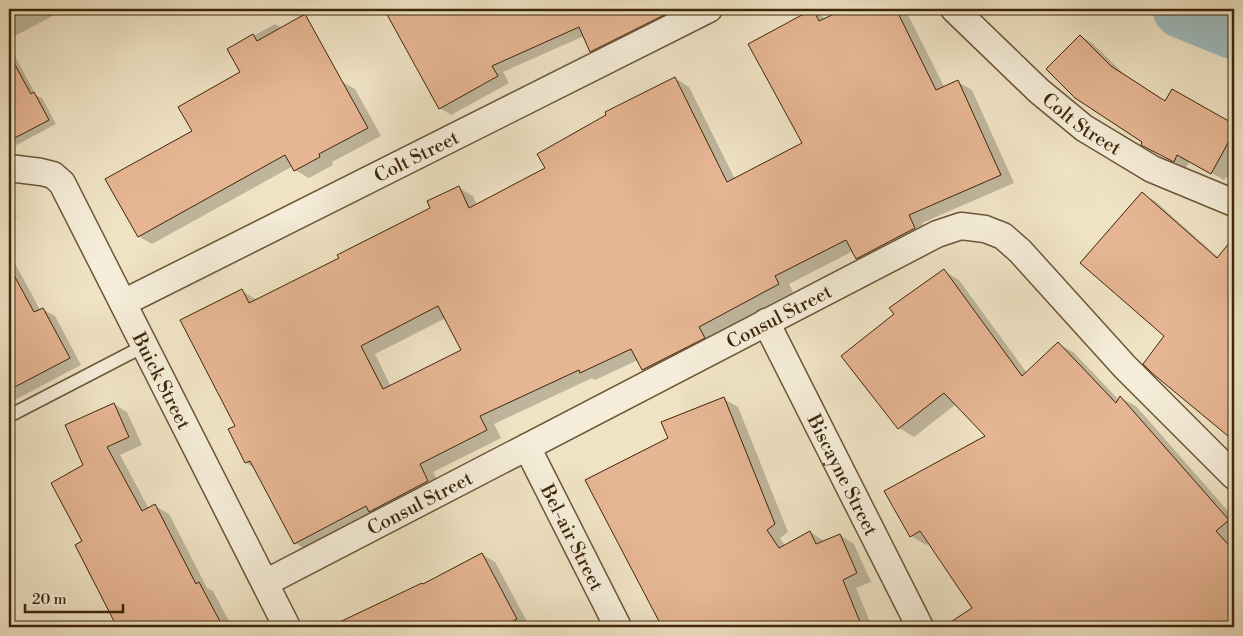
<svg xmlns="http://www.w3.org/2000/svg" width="1243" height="636" font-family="'Libre Bodoni',serif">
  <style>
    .shadow { fill: #0003; fill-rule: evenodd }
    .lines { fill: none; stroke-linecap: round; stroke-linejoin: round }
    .river { stroke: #9ebbbe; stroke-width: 59 }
    .building { fill: #e6b593; stroke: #3f2709; fill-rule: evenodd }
    .service-casing { stroke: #6b5638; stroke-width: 15 }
    .minor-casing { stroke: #6b5638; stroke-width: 29 }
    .service { stroke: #f5edd9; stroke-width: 12 }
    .minor { stroke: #f5edd9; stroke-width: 26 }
    .labels { text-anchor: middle; stroke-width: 4; stroke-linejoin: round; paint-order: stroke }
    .street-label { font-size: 19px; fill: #3f2709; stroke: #f5edd9 }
  </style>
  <rect width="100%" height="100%" fill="#efe3c4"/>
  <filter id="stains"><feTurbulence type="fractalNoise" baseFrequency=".004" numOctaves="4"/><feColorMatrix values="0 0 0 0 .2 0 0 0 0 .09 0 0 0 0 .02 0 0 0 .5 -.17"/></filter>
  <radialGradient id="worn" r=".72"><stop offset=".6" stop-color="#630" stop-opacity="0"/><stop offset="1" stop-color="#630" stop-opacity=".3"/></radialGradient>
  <g class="shadow">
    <polygon points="9,9 56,9 58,13 9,39"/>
    <polygon points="393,9 694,9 603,58 591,51 584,36 503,72 509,83 451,115 440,108 387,12"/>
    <path d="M848 9H905L945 88 958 82 972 90 1014 183 922 223 929 236 871 267 856 259 853 251 789 284 793 292 712 335 718 346 657 377 643 369 638 360 595 380 592 378 494 424 501 438 433 472 442 489 309 551 295 543 255 468 246 463 230 430 236 427 242 291 257 300 341 259 432 208 459 188 473 196 477 205 547 168 675 78 689 87 735 179 803 143 813 11 827 19ZM446 318 463 351 391 387 375 354Z"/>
    <polygon points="275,24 289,32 341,81 355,89 381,136 332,162 333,165 309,178 295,170 293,166 152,244 138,236 193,131 241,73 229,49"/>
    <polygon points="1080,36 1092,43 1124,74 1166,102 1172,91 1234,125 1234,181 1226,177 1224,180 1190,161 1186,168 1154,151 1144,142"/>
    <polygon points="9,40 14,50 12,51 36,95 42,98 56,124 9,149"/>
    <polygon points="1143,194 1155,201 1219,258 1232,241 1234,243 1234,439 1153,372 1166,335"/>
    <polygon points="9,202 17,217 9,222"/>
    <polygon points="9,252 40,310 42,309 55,316 81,365 9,403"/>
    <polygon points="944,271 959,280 1027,373 1058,344 1073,352 1119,400 1121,398 1136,406 1234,518 1234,537 1231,540 1234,544 1234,627 945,627 974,608 930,543 926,545 911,536 987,436 956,404 914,437 899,428 896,315"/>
    <polygon points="724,399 738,407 788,532 780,538 785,546 810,532 824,541 840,535 854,544 871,582 856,588 872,627 664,627 628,557 669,439"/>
    <polygon points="114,404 127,412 142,445 120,455 149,509 155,506 169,514 207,588 213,591 232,627 114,627 117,625 84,542 84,466"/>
    <polygon points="482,554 495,562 530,627 343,627 341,623 424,585"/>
  </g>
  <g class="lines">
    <polyline class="river" points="1182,9 1234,30"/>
  </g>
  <g class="building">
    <polygon points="384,9 676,9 590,52 579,27 492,66 498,76 439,109"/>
    <path d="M813 9 819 21 845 9H896L936 90 958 80 1001 175 909 215 915 228 856 259 846 240 775 276 779 284 699 327 705 338 642 370 631 349 580 373 579 370 480 416 487 430 420 464 428 481 369 512 366 506 294 544 250 461 245 463 228 429 235 426 180 320 242 289 249 303 339 258 337 255 430 208 427 201 459 186 469 208 545 168 537 154 606 115 605 112 675 77 727 182 802 143 748 44ZM438 306 461 350 383 389 361 346Z"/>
    <polygon points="305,14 368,128 319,154 320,157 294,171 285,155 138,237 105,179 192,131 178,107 240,72 227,49 253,34 257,41"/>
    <polygon points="1080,35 1111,66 1165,101 1172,89 1234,124 1234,132 1211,174 1177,155 1174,162 1141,145 1142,142 1075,98 1046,69"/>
    <polygon points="9,54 31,94 34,92 49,120 9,141"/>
    <polygon points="1142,192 1217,258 1234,237 1234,441 1152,373 1143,364 1164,336 1080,263"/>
    <polygon points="9,266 34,312 43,308 70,358 9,390"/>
    <polygon points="944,269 1022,376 1058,342 1116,403 1120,396 1229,520 1216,531 1234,551 1234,627 943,627 972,608 920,531 910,537 884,491 985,436 944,393 898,429 841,356 894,314 889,308"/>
    <polygon points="724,397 775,524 767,530 779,548 810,531 816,544 840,534 857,573 843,580 862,627 662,627 585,480 668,438 661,422"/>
    <polygon points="114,403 129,437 107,447 142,511 155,504 196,584 199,582 223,627 117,627 75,545 82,541 51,483 83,465 65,425"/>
    <polygon points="482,553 517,619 501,627 329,627 422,583 423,584"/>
  </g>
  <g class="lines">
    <g class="service-casing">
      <polyline id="service" points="9,416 144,346"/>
    </g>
    <g class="minor-casing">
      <g id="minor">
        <path id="s1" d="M954 9 1039 91 1084 128 1152 169 1234 203"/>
        <path id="s2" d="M9 168 41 172 53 175 62 183 287 627"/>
        <path id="s3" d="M123 303 709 9"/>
        <path id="s4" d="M766 322 920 627"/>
        <path id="s5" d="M527 447 618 627"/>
        <path id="s6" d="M265 583 937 234 961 226 985 229 1003 236 1020 251 1125 367 1234 476"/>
      </g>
    </g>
    <use href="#service" class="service"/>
    <use href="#minor" class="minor"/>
  </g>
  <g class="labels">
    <g class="street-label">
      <text dy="7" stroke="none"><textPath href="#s1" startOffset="172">Colt Street</textPath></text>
      <text dy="7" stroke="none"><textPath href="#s3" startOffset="328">Colt Street</textPath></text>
      <text dy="7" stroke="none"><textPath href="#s6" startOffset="579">Consul Street</textPath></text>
      <text dy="7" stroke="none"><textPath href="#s2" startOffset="278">Buick Street</textPath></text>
      <text dy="7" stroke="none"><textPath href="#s4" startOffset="171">Biscayne Street</textPath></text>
      <text dy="7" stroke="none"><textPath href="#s6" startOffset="174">Consul Street</textPath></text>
      <text dy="7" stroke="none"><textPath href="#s5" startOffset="101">Bel-air Street</textPath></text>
    </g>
  </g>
  <rect width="1243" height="636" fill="none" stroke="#efe3c4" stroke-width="30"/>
  <rect x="10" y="10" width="1223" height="616" fill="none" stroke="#3f2709" stroke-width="2.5"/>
  <rect x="15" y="15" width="1213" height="606" fill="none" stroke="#3f2709"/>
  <path d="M25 604v8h98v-8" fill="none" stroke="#3f2709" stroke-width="2.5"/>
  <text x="32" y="604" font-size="15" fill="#3f2709" stroke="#f5edd9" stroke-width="4" paint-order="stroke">20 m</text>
  <rect width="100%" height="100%" filter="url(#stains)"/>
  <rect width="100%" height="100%" fill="url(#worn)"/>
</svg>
